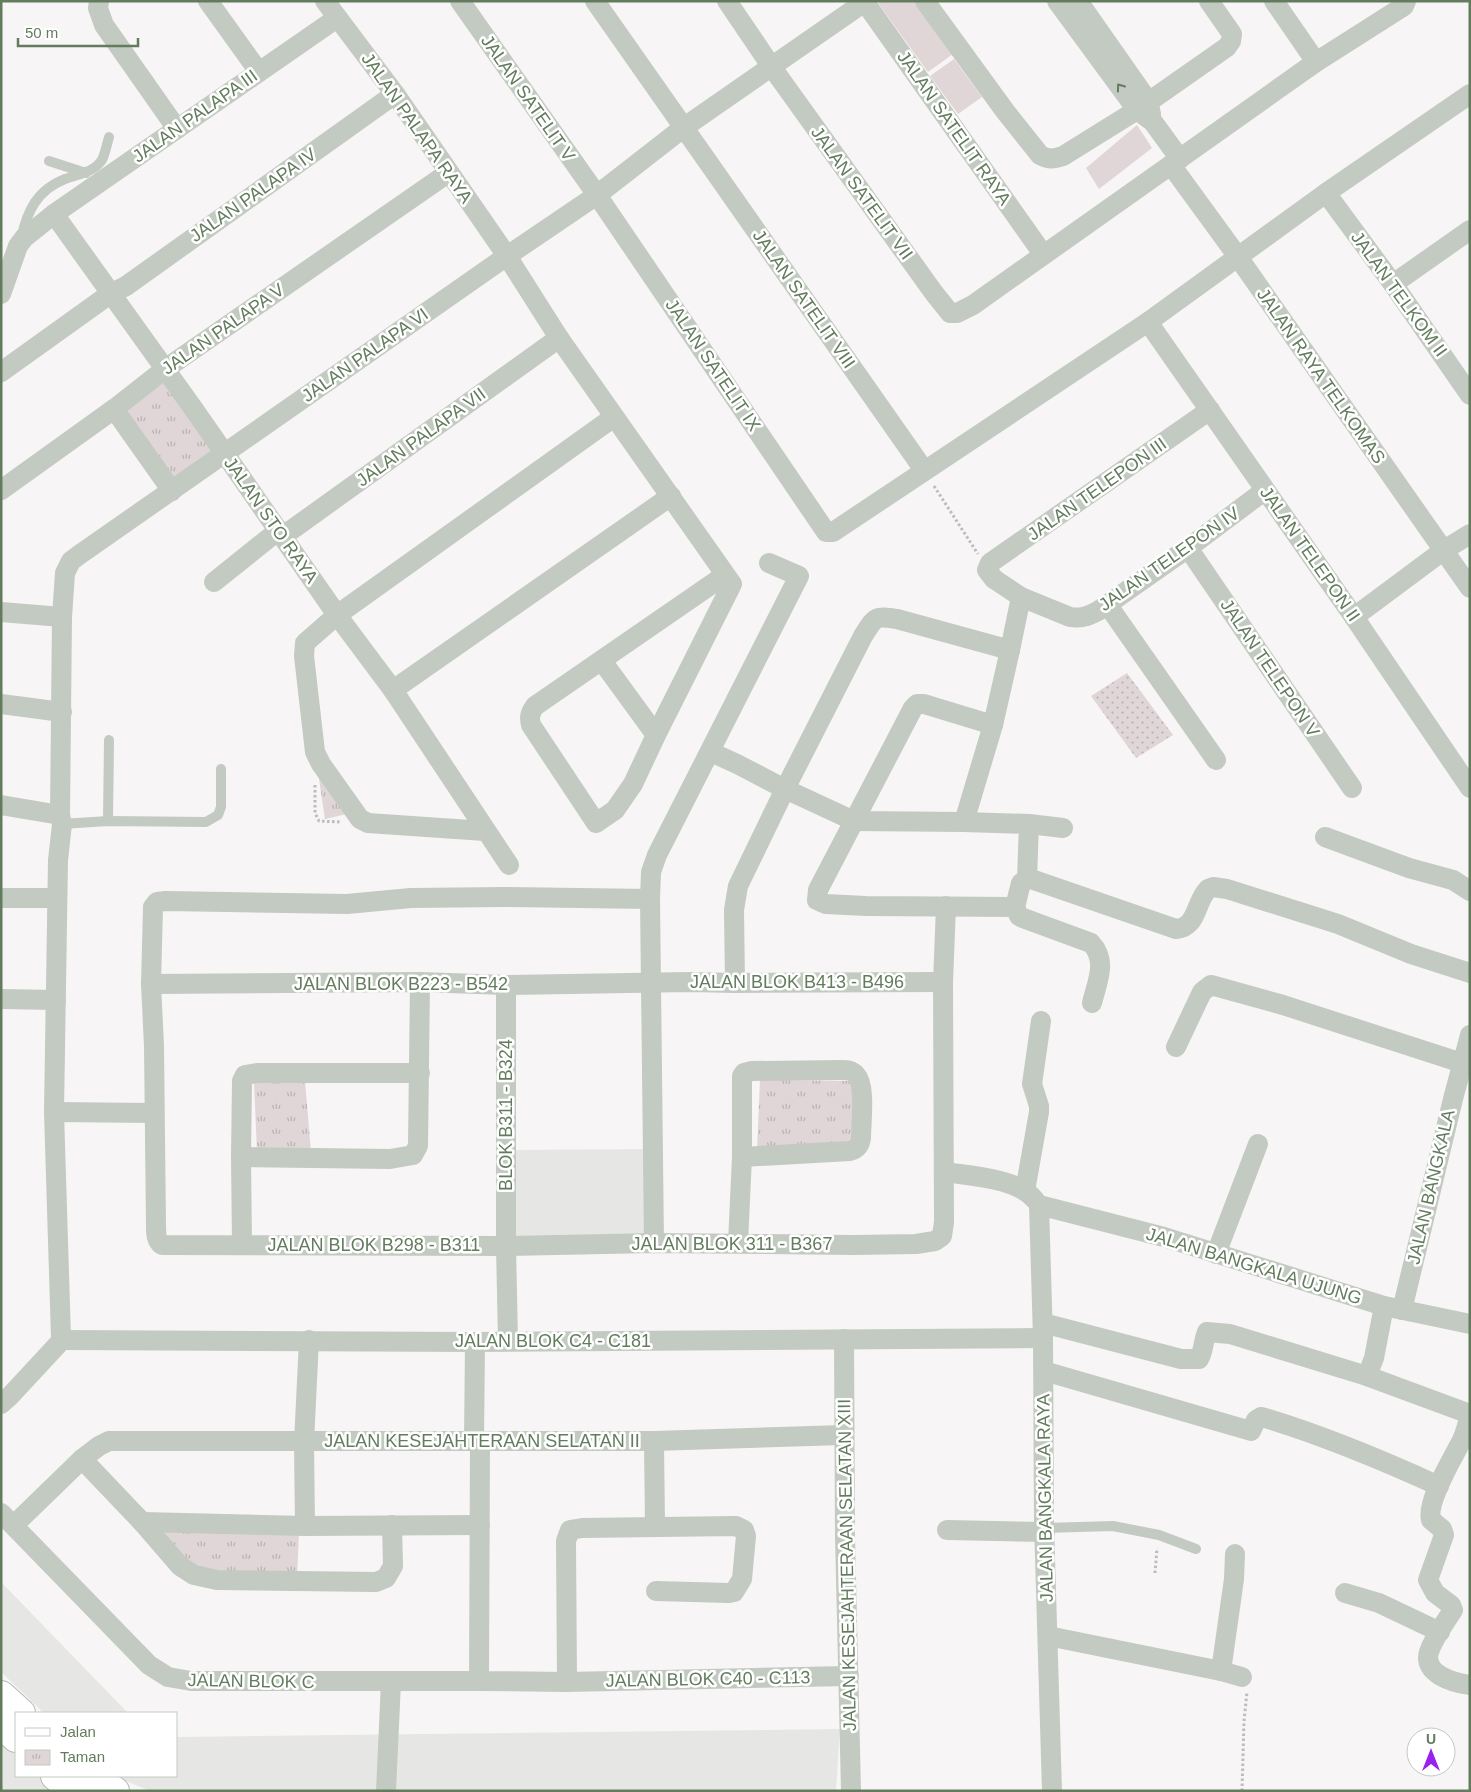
<svg xmlns="http://www.w3.org/2000/svg" width="1471" height="1792" font-family="Helvetica,sans-serif">
  <style>
    .built { fill: #e6e7e5 }
    .grass { fill: url(#grass-dots) }
    .park { fill: url(#park-tufts) }
    .pitch { fill: #e0d6d7 }
    .lines { fill: none; stroke-linecap: round; stroke-linejoin: round }
    .primary-casing { stroke: #b4bcb2; stroke-width: 30 }
    .path { stroke: #b9bfb7; stroke-width: 3; stroke-dasharray: 2.5 2.5; stroke-linecap: butt }
    .service { stroke: #c3cac1; stroke-width: 10 }
    .minor { stroke: #c3cac1; stroke-width: 20 }
    .primary { stroke: #fff; stroke-width: 28 }
    .oneway { stroke: #647c5e }
    .labels { text-anchor: middle; stroke-width: 5; stroke-linejoin: round; paint-order: stroke }
    .street-label { font-size: 18px; fill: #647c5e; stroke: #fff }
  </style>
  <defs>
    <pattern id="grass-dots" width="8" height="8" patternUnits="userSpaceOnUse" patternTransform="scale(1.25)"><rect width="8" height="8" fill="#e0d6d7"/><path d="M2 2h.1M6 6h.1" fill="none" stroke="#b9b3b2" stroke-width="1.8" stroke-linecap="round"/></pattern>
    <pattern id="park-tufts" width="24" height="20" patternUnits="userSpaceOnUse" patternTransform="scale(1.25)"><rect width="24" height="20" fill="#e0d6d7"/><path d="M3 7l-1-3M5 7V3M7 7l1-3M15 17l-1-3M17 17v-4M19 17l1-3" fill="none" stroke="#b9b3b2"/></pattern>
  </defs>
  <rect width="100%" height="100%" fill="#f8f5f7"/>
  <g class="built">
    <polygon points="649,1149 649,1238 509,1242 509,1150"/>
    <polygon points="1,1582 128,1713 44,1713 1,1672"/>
    <polygon points="840,1729 836,1791 150,1791 114,1776 176,1776 176,1737"/>
    <polygon points="1,1736 16,1751 16,1776 41,1776 56,1791 1,1791"/>
  </g>
  <polygon class="grass" points="1127,673 1173,735 1136,758 1091,696"/>
  <g class="park">
    <polygon points="167,380 218,451 173,483 122,412"/>
    <polygon points="317,766 347,814 325,819"/>
    <polygon points="760,1080 855,1081 854,1147 757,1150"/>
    <polygon points="305,1081 311,1152 257,1152 254,1083"/>
    <polygon points="162,1529 299,1534 297,1578 217,1576 182,1564"/>
  </g>
  <g class="pitch">
    <polygon points="881,1 915,1 953,54 928,72 878,3"/>
    <polygon points="954,59 982,97 958,114 930,76"/>
    <polygon points="1137,125 1152,148 1099,189 1086,168"/>
  </g>
  <g class="lines">
    <g class="primary-casing">
      <g id="primary">
        <polyline points="1,1695 21,1713"/>
        <polyline points="1,1724 16,1738"/>
        <polyline points="55,1776 73,1791"/>
        <polyline points="90,1776 115,1791"/>
      </g>
    </g>
    <g class="path">
      <polyline points="934,486 978,554"/>
      <polyline points="315,785 315,813 319,821 340,822"/>
      <polyline points="1155,1573 1157,1548"/>
      <polyline points="1242,1791 1244,1721 1247,1692"/>
    </g>
    <g class="service">
      <polyline points="49,161 86,173"/>
      <path d="M21 239C27 211 37 190 65 179 78 174 93 173 102 160 105 154 107 144 109 137"/>
      <polyline points="108,821 109,740"/>
      <polyline points="62,824 108,821 206,822 218,815 221,807 221,769"/>
      <polyline points="1044,1528 1113,1526 1159,1535 1196,1549"/>
    </g>
    <g class="minor">
      <polyline points="99,1 98,8 104,25 177,129"/>
      <polyline points="208,1 259,72"/>
      <path d="M325 1 395 94 507 256 559 338 732 584 656 735 633 784 615 810 596 823 531 725C529 717 530 713 535 706L725 575"/>
      <polyline points="460,1 597,195 826,532 833,532 1148,322 1326,193 1470,94"/>
      <polyline points="595,1 924,470"/>
      <polyline points="727,1 771,66 934,293 950,313 957,313 973,305 1316,62 1404,6 1406,1"/>
      <polyline points="864,1 1043,254"/>
      <path d="M925 1 1005 111 1040 155C1049 160 1054 159 1063 156L1137 110 1227 47 1231 41 1232 34 1209 1"/>
      <polyline points="1057,1 1137,110 1153,122 1180,159"/>
      <polyline points="1078,1 1148,101 1151,114"/>
      <polyline points="1274,1 1316,62"/>
      <polyline points="1171,165 1238,257 1470,588"/>
      <polyline points="1326,193 1393,284 1470,395"/>
      <polyline points="54,214 337,18"/>
      <polyline points="1393,284 1470,230"/>
      <polyline points="1,294 18,246 24,238 54,214 193,408 337,615 393,690 509,865"/>
      <polyline points="1148,322 1354,617 1470,788"/>
      <polyline points="1,372 110,294 126,286 395,94"/>
      <polyline points="114,409 172,491"/>
      <polyline points="1,490 114,409 165,369 448,173"/>
      <polyline points="283,536 559,338"/>
      <polyline points="1188,548 1352,788"/>
      <polyline points="214,582 279,530"/>
      <polyline points="1021,597 994,579 987,570 990,563 1210,410"/>
      <polyline points="1107,604 1216,760"/>
      <polyline points="1,612 62,617"/>
      <polyline points="1354,617 1444,550 1470,534"/>
      <polyline points="602,661 656,735"/>
      <polyline points="393,690 671,496"/>
      <polyline points="1,704 62,712"/>
      <path d="M993 725 924 704H917L913 708 818 890 817 900 826 904 866 906 1015 907 1019 916 1023 918 1091 943C1108 961 1097 982 1092 1003"/>
      <polyline points="711,752 737,764 785,789 854,821 964,822 993,725 1010,650"/>
      <polyline points="1,805 60,815"/>
      <polyline points="964,822 1029,824 1063,828"/>
      <polyline points="485,831 368,823 360,819 321,764 315,752 304,656 305,643 337,615 614,417"/>
      <polyline points="1325,837 1409,868 1453,880 1470,891"/>
      <polyline points="1027,879 1029,824"/>
      <polyline points="1,898 57,898"/>
      <path d="M650 899 504 897 411 898 347 904 166 901 157 902 153 907 151 984 154 1046 156 1226C156 1233 156 1241 162 1245L506 1246 654 1243 854 1245 916 1244 935 1241 942 1236 944 1222 943 982 946 906"/>
      <path d="M1015 907 1021 883 1027 879H1031L1176 929C1198 927 1195 902 1208 889L1213 887 1227 889 1338 924 1411 954 1470 973"/>
      <path d="M735 983 734 910 738 886 785 789 863 636C876 616 874 616 897 619L1010 650 1021 597 1070 617C1081 619 1088 616 1098 611L1188 548 1264 491"/>
      <polyline points="151,984 420,982 506,985 690,982 735,983 943,982"/>
      <polyline points="506,985 506,1246 508,1341"/>
      <polyline points="1,999 56,1000"/>
      <polyline points="1176,1047 1202,992 1211,985 1283,1005 1462,1063"/>
      <polyline points="54,1112 154,1113"/>
      <polyline points="241,1157 390,1159 413,1155 418,1146 420,982"/>
      <path d="M945 1172C970 1176 1018 1178 1035 1200"/>
      <polyline points="1025,1191 1039,1112 1039,1106 1032,1084 1041,1021"/>
      <polyline points="1039,1205 1043,1338 1044,1524 1052,1791"/>
      <polyline points="1039,1205 1164,1237 1384,1306 1470,1324"/>
      <polyline points="654,1243 650,899 651,872 657,855 799,576 769,563"/>
      <path d="M738 1243 742 1157V1076L744 1073 752 1071 841 1070C847 1070 852 1070 856 1075 866 1085 861 1123 861 1138 860 1146 857 1149 850 1151L742 1157"/>
      <polyline points="242,1244 241,1157 242,1081 245,1075 257,1073 420,1073"/>
      <polyline points="1216,1254 1258,1144"/>
      <path d="M1384 1306 1374 1358 1367 1376 1470 1414C1468 1423 1466 1431 1462 1440 1453 1458 1426 1501 1431 1520L1442 1529 1444 1535 1428 1580 1435 1593 1451 1605 1453 1610C1445 1623 1434 1637 1429 1652 1422 1674 1454 1683 1470 1685"/>
      <polyline points="1402,1310 1453,1099 1470,1035"/>
      <path d="M1043 1323 1181 1359H1199C1204 1351 1203 1341 1207 1332L1230 1334 1367 1376"/>
      <polyline points="844,1339 845,1536 851,1791"/>
      <polyline points="62,1340 61,1338 54,1112 58,860 62,824 60,815 62,617 65,573 71,561 79,555 507,256 597,195 683,128 866,1"/>
      <polyline points="62,1340 475,1342 1043,1338"/>
      <path d="M1044 1371 1251 1431 1256 1420 1261 1417 1265 1418C1325 1436 1382 1460 1439 1486"/>
      <polyline points="1,1404 10,1396 62,1340"/>
      <polyline points="474,1441 475,1342"/>
      <polyline points="654,1441 655,1526"/>
      <polyline points="480,1442 479,1681 567,1682 849,1676"/>
      <polyline points="82,1459 142,1522 180,1566 194,1575 217,1580 376,1582 386,1578 393,1566 392,1525"/>
      <polyline points="1,1513 149,1665 168,1677 191,1681 479,1681"/>
      <polyline points="142,1522 305,1526 480,1525"/>
      <polyline points="14,1525 82,1459 99,1446 109,1441 654,1441 843,1435"/>
      <polyline points="305,1526 304,1442 309,1340"/>
      <polyline points="947,1530 1045,1532"/>
      <polyline points="1345,1593 1379,1603 1440,1632"/>
      <polyline points="1048,1636 1221,1671 1242,1677"/>
      <polyline points="1221,1671 1234,1579 1235,1554"/>
      <polyline points="567,1682 566,1541 570,1530 582,1528 736,1526 744,1530 746,1536 742,1579 734,1592 729,1593 656,1591"/>
      <polyline points="386,1791 391,1682"/>
    </g>
    <use href="#primary" class="primary"/>
  </g>
  <defs><path id="oneway-chevron" d="M-2-3.5L2.5 0L-2 3.5" fill="none" stroke-width="1.6" stroke-linecap="round" stroke-linejoin="round" transform="scale(1.25)"/></defs>
  <use class="oneway" href="#oneway-chevron" transform="translate(1120 87) rotate(-126)"/>
  <g class="labels">
    <g class="street-label">
      <text transform="translate(528 98) rotate(55)" y="6">JALAN SATELIT V</text>
      <text transform="translate(195 116) rotate(-35)" y="6">JALAN PALAPA III</text>
      <text transform="translate(417 128) rotate(55)" y="6">JALAN PALAPA RAYA</text>
      <text transform="translate(954 128) rotate(55)" y="6">JALAN SATELIT RAYA</text>
      <text transform="translate(862 193) rotate(54)" y="6">JALAN SATELIT VII</text>
      <text transform="translate(253 195) rotate(-35)" y="6">JALAN PALAPA IV</text>
      <text transform="translate(1399 294) rotate(54)" y="6">JALAN TELKOM II</text>
      <text transform="translate(804 299) rotate(55)" y="6">JALAN SATELIT VIII</text>
      <text transform="translate(223 329) rotate(-35)" y="6">JALAN PALAPA V</text>
      <text transform="translate(365 355) rotate(-35)" y="6">JALAN PALAPA VI</text>
      <text transform="translate(713 365) rotate(56)" y="6">JALAN SATELIT IX</text>
      <text transform="translate(1321 376) rotate(55)" y="6">JALAN RAYA TELKOMAS</text>
      <text transform="translate(421 437) rotate(-36)" y="6">JALAN PALAPA VII</text>
      <text transform="translate(1097 489) rotate(-35)" y="6">JALAN TELEPON III</text>
      <text transform="translate(271 520) rotate(55)" y="6">JALAN STO RAYA</text>
      <text transform="translate(1310 554) rotate(55)" y="6">JALAN TELEPON II</text>
      <text transform="translate(1169 559) rotate(-35)" y="6">JALAN TELEPON IV</text>
      <text transform="translate(1270 668) rotate(56)" y="6">JALAN TELEPON V</text>
      <text x="797" y="988">JALAN BLOK B413 - B496</text>
      <text x="401" y="990">JALAN BLOK B223 - B542</text>
      <text transform="translate(506 1115) rotate(-90)" y="6">BLOK B311 - B324</text>
      <text transform="translate(1431 1187) rotate(-77)" y="6">JALAN BANGKALA</text>
      <text x="732" y="1250">JALAN BLOK 311 - B367</text>
      <text x="374" y="1251">JALAN BLOK B298 - B311</text>
      <text transform="translate(1254 1266) rotate(17)" y="6">JALAN BANGKALA UJUNG</text>
      <text x="553" y="1347">JALAN BLOK C4 - C181</text>
      <text x="482" y="1447">JALAN KESEJAHTERAAN SELATAN II</text>
      <text transform="translate(1045 1498) rotate(-91)" y="6">JALAN BANGKALA RAYA</text>
      <text transform="translate(847 1565) rotate(-91)" y="6">JALAN KESEJAHTERAAN SELATAN XIII</text>
      <text transform="translate(708 1679) rotate(-1)" y="6">JALAN BLOK C40 - C113</text>
      <text transform="translate(251 1681) rotate(1)" y="6">JALAN BLOK C</text>
    </g>
  </g>
  <rect width="1471" height="1792" fill="none" stroke="#647c5e" stroke-width="5"/>
  <rect x="15" y="1712" width="162" height="65" fill="#ffffff" stroke="#c1cbbf"/>
  <rect x="25" y="1728" width="25" height="8" fill="#ffffff" stroke="#c1cbbf"/>
  <text x="60" y="1737" font-size="15" fill="#647c5e">Jalan</text>
  <rect x="25" y="1750" width="25" height="15" fill="url(#park-tufts)" stroke="#c1cbbf"/>
  <text x="60" y="1762" font-size="15" fill="#647c5e">Taman</text>
  <g transform="translate(1431 1752)"><circle r="24" fill="#ffffff" stroke="#c1cbbf"/>
  <path d="M0-4L9 19L0 12L-9 19Z" fill="#9821ed"/>
  <text y="-8" font-size="14" font-weight="bold" text-anchor="middle" fill="#647c5e">U</text>
  </g>
  <path d="M18 38v8h120v-8" fill="none" stroke="#647c5e" stroke-width="2.5"/>
  <text x="25" y="38" font-size="15" fill="#647c5e" stroke="#ffffff" stroke-width="4" paint-order="stroke">50 m</text>
</svg>
